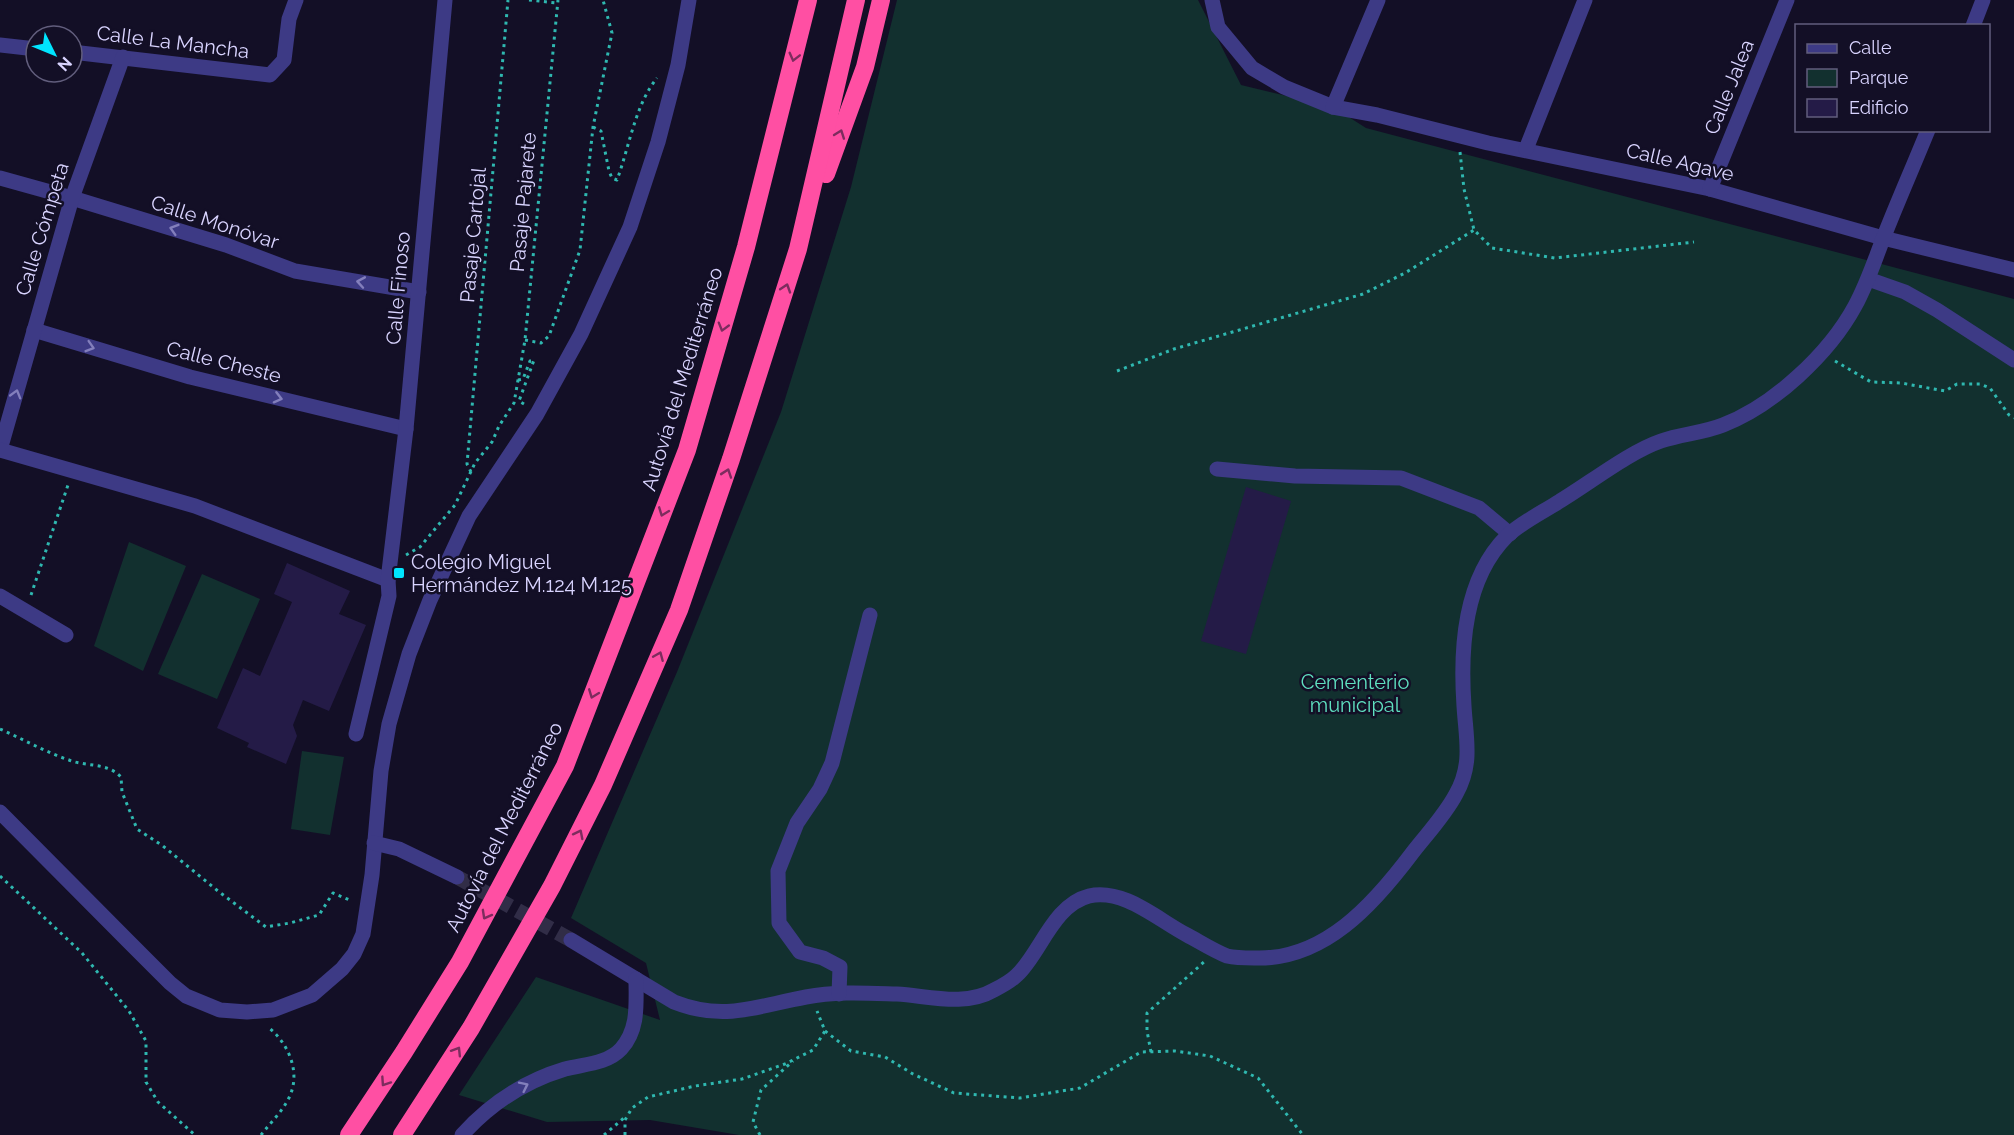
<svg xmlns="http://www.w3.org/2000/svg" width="2014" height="1135" font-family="Raleway,sans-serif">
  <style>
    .green { fill: #12302f }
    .building { fill: #241b47 }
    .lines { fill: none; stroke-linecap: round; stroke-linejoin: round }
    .minor-tunnel { stroke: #312d47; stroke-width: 15; stroke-dasharray: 15 8; stroke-linecap: butt }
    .path { stroke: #2fb8b0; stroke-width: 3; stroke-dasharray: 3 4.5; stroke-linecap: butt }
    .minor { stroke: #3d3a85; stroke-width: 15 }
    .highway { stroke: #ff4fa3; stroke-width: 18 }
    .oneway { stroke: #7d2c5e }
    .oneway2 { stroke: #837fbc }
    .poi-dot { fill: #00e5ff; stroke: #130f26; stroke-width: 2 }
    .labels { text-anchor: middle; stroke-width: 5; stroke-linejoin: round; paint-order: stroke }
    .street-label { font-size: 20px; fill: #d9d4ff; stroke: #130f26 }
    .poi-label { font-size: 20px; fill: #d9d4ff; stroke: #130f26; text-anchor: start }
    .park-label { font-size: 20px; fill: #5fe0c0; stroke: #130f26 }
  </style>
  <rect width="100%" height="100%" fill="#130f26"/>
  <g class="green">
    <polygon points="897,0 1198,0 1241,85 1333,107 1366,128 2014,299 2014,1135 739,1135 650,1120 547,1122 459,1095 536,977 660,1020 646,963 571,918 677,672 781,412 851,187"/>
    <polygon points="129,542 186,566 143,671 94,646"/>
    <polygon points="202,574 260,599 217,699 158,674"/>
    <polygon points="302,751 344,757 330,835 291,829"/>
  </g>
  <g class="building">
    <polygon points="1246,487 1291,501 1246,654 1201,641"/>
    <polygon points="287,563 350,591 339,614 366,625 329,711 303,700 293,725 297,736 286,764 247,747 249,743 217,728 243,668 260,676 292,602 274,594"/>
  </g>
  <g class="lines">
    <polyline class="minor-tunnel" points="457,877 571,940"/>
    <g class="path">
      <polyline points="529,0 557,3"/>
      <path d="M593 127 601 131 609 171 612 178 617 180C629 148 635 105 657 78"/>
      <polyline points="1460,152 1464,189 1474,230 1492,248 1555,258 1694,242"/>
      <polyline points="525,340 541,343 549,336 580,250 593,127 612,33 603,0"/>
      <polyline points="1835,361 1871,382 1901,383 1945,391 1957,384 1980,384 1990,388 2009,415 2014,418"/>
      <polyline points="1117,371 1174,349 1363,294 1405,273 1474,230"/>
      <polyline points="518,380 523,379 530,361 534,360 519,401 524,404"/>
      <polyline points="471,472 467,464 508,0"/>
      <polyline points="406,555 420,547 455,505 475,463 492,442 499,426 514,403 525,340 558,0"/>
      <polyline points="31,595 68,485"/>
      <path d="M0 729C23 739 45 752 69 760 86 767 107 762 121 777L122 792 137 829 163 846 218 891 266 927 290 923 319 915 333 893 352 901"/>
      <polyline points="0,876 82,953 129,1011 146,1041 146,1082 158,1102 195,1135"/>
      <polyline points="825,1031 851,1051 885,1057 913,1074 954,1093 1020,1098 1080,1088 1141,1052 1175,1051 1210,1056 1258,1078 1303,1135"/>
      <polyline points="1151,1052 1147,1031 1147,1013 1204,962"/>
      <path d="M261 1135C271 1122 285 1109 291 1093 300 1069 287 1042 268 1027"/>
      <polyline points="604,1135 625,1117"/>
      <polyline points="625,1135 625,1120 632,1108 648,1097 695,1086 742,1079 785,1064 813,1050 825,1031 817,1011"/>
      <polyline points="760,1135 753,1122 761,1090 793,1061"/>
    </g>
    <g class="minor">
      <polyline points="1212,0 1218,27 1252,68 1284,87 1333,107 1377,115 1488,143 1710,189 1883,238 2014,270"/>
      <polyline points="1973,26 1983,0"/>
      <polyline points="0,45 36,49"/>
      <polyline points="72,52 270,75 284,60 289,19 296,0"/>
      <polyline points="1333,107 1378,0"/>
      <polyline points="1526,149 1585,0"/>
      <polyline points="0,178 72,198 226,245 295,271 419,292"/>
      <polyline points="1710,189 1787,0"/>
      <polyline points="1868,279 1905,292 1937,310 2014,360"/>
      <polyline points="34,330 190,377 406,429"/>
      <polyline points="0,450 72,198 123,57"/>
      <polyline points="0,450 195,506 388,580"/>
      <polyline points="1217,469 1295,476 1401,478 1479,508 1510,534"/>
      <polyline points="0,596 66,635"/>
      <polyline points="356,734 389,596 388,580 406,429 445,0"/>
      <polyline points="0,812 129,942 170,983 186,996 220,1010 247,1012 273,1010 312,995 342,969 354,954 363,934 372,875 381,771 389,724 409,654 430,600 469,516 537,414 581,334 630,227 658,142 678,65 689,0"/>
      <polyline points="374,843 399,849 457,877"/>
      <path d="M571 940 674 1002C725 1022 756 1006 806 997 836 991 867 993 897 994 929 996 965 1007 994 990 1002 986 1011 981 1017 975 1040 954 1053 905 1089 896 1124 888 1158 920 1187 935 1200 942 1214 951 1227 956 1236 958 1245 958 1254 958 1324 961 1374 904 1413 852 1427 834 1445 815 1456 794 1473 764 1466 739 1464 706 1460 648 1464 579 1507 536 1522 522 1543 512 1560 501 1590 483 1629 452 1661 441 1681 434 1703 433 1723 425 1773 406 1829 354 1855 306 1867 284 1874 262 1883 239 1897 203 1913 167 1928 130"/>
      <polyline points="839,994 840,967 823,958 800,952 779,923 778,871 797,823 820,789 832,763 870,615"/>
      <path d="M462 1135C490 1104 525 1081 565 1069 584 1064 607 1064 621 1049 639 1029 636 1004 636 979"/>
    </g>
    <g class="highway">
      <polyline points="826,174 865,67 881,0"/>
      <polyline points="349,1135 404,1052 460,962 565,766 687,450 746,247 808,0"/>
      <polyline points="402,1135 471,1028 552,886 603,785 679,610 731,459 798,249 856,0"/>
    </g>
  </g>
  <defs><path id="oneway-chevron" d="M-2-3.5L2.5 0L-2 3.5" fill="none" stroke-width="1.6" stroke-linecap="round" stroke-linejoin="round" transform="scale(1.5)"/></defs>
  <g class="oneway">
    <use href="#oneway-chevron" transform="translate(794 57) rotate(104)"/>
    <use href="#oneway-chevron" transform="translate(840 134) rotate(-70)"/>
    <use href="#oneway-chevron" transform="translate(786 288) rotate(-72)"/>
    <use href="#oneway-chevron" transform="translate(723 327) rotate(106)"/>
    <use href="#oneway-chevron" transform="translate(727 473) rotate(-71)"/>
    <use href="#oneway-chevron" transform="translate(663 512) rotate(111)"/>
    <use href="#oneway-chevron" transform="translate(659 656) rotate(-67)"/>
    <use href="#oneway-chevron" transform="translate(593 694) rotate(111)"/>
    <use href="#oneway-chevron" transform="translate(579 834) rotate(-63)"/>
    <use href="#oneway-chevron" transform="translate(486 915) rotate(119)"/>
    <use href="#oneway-chevron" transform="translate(457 1051) rotate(-58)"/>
    <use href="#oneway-chevron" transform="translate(385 1082) rotate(124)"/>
  </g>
  <g class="oneway2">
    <use href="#oneway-chevron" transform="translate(174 229) rotate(-163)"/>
    <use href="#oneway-chevron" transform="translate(361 282) rotate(-170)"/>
    <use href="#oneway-chevron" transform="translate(90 347) rotate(17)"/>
    <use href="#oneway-chevron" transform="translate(16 394) rotate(-74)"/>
    <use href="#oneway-chevron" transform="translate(278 398) rotate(14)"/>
    <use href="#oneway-chevron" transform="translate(524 1086) rotate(-26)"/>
  </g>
  <rect class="poi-dot" x="393" y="567" width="12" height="12" rx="3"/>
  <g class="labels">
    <g class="street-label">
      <text transform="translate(173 42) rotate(7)" y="7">Calle La Mancha</text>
      <text transform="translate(1729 87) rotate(-68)" y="7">Calle Jalea</text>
      <text transform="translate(1680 162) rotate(13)" y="7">Calle Agave</text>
      <text transform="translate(523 202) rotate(-85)" y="7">Pasaje Pajarete</text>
      <text transform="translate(215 222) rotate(18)" y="7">Calle Monóvar</text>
      <text transform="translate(42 229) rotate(-73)" y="7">Calle Cómpeta</text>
      <text transform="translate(473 235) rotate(-85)" y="7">Pasaje Cartojal</text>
      <text transform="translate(398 288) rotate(-85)" y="7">Calle Finoso</text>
      <text transform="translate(224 362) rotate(14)" y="7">Calle Cheste</text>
      <text transform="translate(682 379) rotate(-73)" y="7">Autovía del Mediterráneo</text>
      <text transform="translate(504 827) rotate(-63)" y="7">Autovía del Mediterráneo</text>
    </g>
    <g class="poi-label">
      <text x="411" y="569">Colegio Miguel<tspan x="411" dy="23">Hermández M.124 M.125</tspan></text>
    </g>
    <g class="park-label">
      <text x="1355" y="689">Cementerio<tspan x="1355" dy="23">municipal</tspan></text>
    </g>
  </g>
  <rect x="1795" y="24" width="195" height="108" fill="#130f26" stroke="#625e7d" stroke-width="1.5"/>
  <rect x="1807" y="44" width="30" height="9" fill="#3d3a85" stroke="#625e7d" stroke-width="1.5"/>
  <text x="1849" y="54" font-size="18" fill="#d9d4ff">Calle</text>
  <rect x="1807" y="69" width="30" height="18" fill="#12302f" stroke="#625e7d" stroke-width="1.5"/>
  <text x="1849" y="84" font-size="18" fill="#d9d4ff">Parque</text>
  <rect x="1807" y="99" width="30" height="18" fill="#241b47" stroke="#625e7d" stroke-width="1.5"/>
  <text x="1849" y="114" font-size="18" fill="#d9d4ff">Edificio</text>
  <g transform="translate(54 54) rotate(133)"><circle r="28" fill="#130f26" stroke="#625e7d" stroke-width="1.5"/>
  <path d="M0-4.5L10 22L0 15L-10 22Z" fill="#00e5ff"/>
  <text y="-9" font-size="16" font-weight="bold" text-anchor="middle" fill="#d9d4ff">N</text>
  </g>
</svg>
